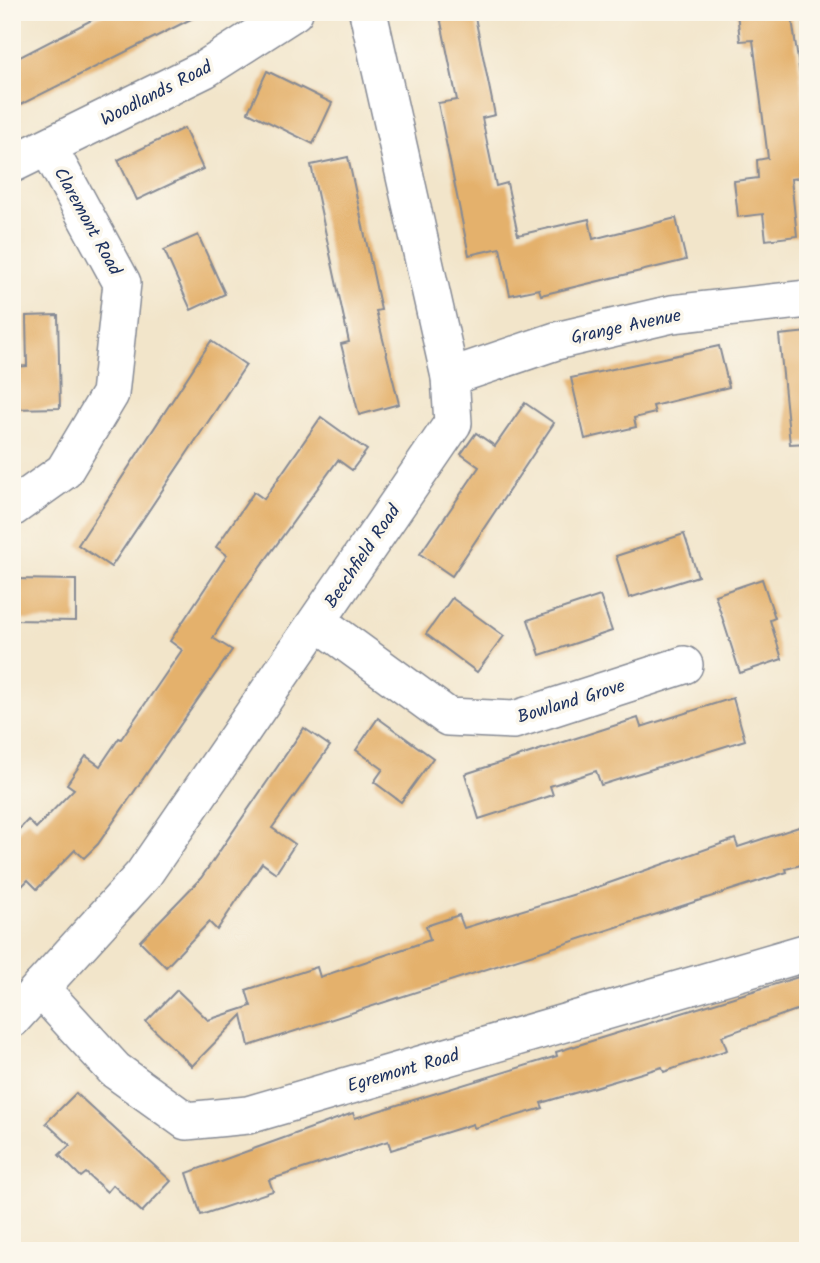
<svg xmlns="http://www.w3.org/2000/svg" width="820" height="1263" font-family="Kalam,sans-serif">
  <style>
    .building { fill: #e4b16c }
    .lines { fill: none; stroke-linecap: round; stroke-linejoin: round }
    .street-casing { stroke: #868a94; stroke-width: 40 }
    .street { stroke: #fff; stroke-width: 37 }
    .labels { text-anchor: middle; stroke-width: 7; stroke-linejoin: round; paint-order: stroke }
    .street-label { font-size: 18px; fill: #1b2f5e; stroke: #fbf7ec }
  </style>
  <rect width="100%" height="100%" fill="#fbf7ec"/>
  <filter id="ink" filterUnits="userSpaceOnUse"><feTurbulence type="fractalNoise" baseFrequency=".0143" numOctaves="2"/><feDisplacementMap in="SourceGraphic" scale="14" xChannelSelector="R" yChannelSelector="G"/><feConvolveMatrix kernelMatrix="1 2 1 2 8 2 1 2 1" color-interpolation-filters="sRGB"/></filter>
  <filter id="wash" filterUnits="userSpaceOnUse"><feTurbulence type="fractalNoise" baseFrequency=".00686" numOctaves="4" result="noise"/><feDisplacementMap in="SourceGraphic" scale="28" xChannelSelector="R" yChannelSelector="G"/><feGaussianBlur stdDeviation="1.57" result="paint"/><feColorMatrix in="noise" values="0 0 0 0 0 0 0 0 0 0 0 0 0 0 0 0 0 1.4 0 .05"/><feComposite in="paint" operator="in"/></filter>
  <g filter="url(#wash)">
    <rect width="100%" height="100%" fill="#f2e5ca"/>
    <g id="blocks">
      <g class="building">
        <polygon points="107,12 205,12 12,109 12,61"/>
        <polygon points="439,12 474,12 495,115 482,118 496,186 507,183 518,235 589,219 593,239 676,218 686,260 541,295 539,289 510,295 500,248 469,255 438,103 457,100"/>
        <polygon points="737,12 791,12 808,129 808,177 791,179 797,236 766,240 763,214 738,217 734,181 758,178 757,160 768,158 753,40 740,41"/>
        <polygon points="267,71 332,103 313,144 248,112"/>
        <polygon points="184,128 203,169 137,200 118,160"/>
        <polygon points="348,157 381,310 376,311 399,404 359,415 341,344 349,342 311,165"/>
        <polygon points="198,235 225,294 191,310 164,250"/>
        <polygon points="58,315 60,408 12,409 12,367 27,366 26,316"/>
        <polygon points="808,332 808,443 790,444 779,335"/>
        <polygon points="211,341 246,365 111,567 78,545"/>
        <polygon points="719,346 729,387 653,406 655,413 634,418 636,427 585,439 571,378"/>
        <polygon points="525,403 554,423 452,576 420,554 479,467 461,454 476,433 495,446"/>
        <polygon points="321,417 367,450 352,470 338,460 240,595 213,638 232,650 98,844 84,858 75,850 37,889 28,880 12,896 12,837 28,820 36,828 74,789 67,784 86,756 100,766 119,738 121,739 182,650 170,641 227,555 216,547 254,492 264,499"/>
        <polygon points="684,534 698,576 629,598 616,556"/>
        <polygon points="12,579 76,580 76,621 12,620"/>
        <polygon points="762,579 775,618 770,620 782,659 740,673 715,595"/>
        <polygon points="600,596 612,631 540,655 528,620"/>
        <polygon points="452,598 504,636 477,672 426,634"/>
        <polygon points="733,698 745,740 601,785 596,771 550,786 553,795 479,819 465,774 638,718 641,727"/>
        <polygon points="378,718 433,758 401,802 374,782 383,769 356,750"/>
        <polygon points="304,728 330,746 272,828 295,844 276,873 262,863 217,930 209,922 166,967 140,941 201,878"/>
        <polygon points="808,824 808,863 786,869 787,872 249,1046 242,1015 192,1066 146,1022 177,990 208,1020 251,1006 246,990 317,967 320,977 430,940 426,926 459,915 464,928 592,889 735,839 738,847"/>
        <polygon points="808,974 808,1006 722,1036 727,1050 664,1072 662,1067 541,1103 543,1108 474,1128 473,1124 391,1150 388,1141 269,1180 273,1191 201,1215 187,1173 353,1113 355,1118 557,1056 556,1052"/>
        <polygon points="76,1093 171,1181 142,1212 113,1185 107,1192 86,1173 81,1177 59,1155 70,1145 46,1123"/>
      </g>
    </g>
  </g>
  <g filter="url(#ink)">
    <use href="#blocks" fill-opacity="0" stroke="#868a94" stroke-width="2"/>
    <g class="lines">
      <g class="street-casing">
        <g id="street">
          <polyline points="12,164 205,69 294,12"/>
          <polyline points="450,377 556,341 672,314 808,299"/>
          <polyline points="12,508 64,471 110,394 122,283 48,147"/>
          <polyline points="318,622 448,717 514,720 684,665"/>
          <polyline points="40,988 115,1070 186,1121 248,1115 808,952"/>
          <polyline points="12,1019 143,875 453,423 450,377 368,12"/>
        </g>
      </g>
      <use href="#street" class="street"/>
    </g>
  </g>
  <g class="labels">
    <g class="street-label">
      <text transform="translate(156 93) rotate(-27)" y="6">Woodlands Road</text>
      <text transform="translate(88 221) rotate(61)" y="6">Claremont Road</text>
      <text transform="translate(626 326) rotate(-12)" y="6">Grange Avenue</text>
      <text transform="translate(362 556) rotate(-56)" y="6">Beechfield Road</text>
      <text transform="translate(571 701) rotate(-17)" y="6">Bowland Grove</text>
      <text transform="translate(403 1070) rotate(-16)" y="6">Egremont Road</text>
    </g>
  </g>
  <rect width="820" height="1263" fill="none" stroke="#fbf7ec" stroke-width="42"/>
</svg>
